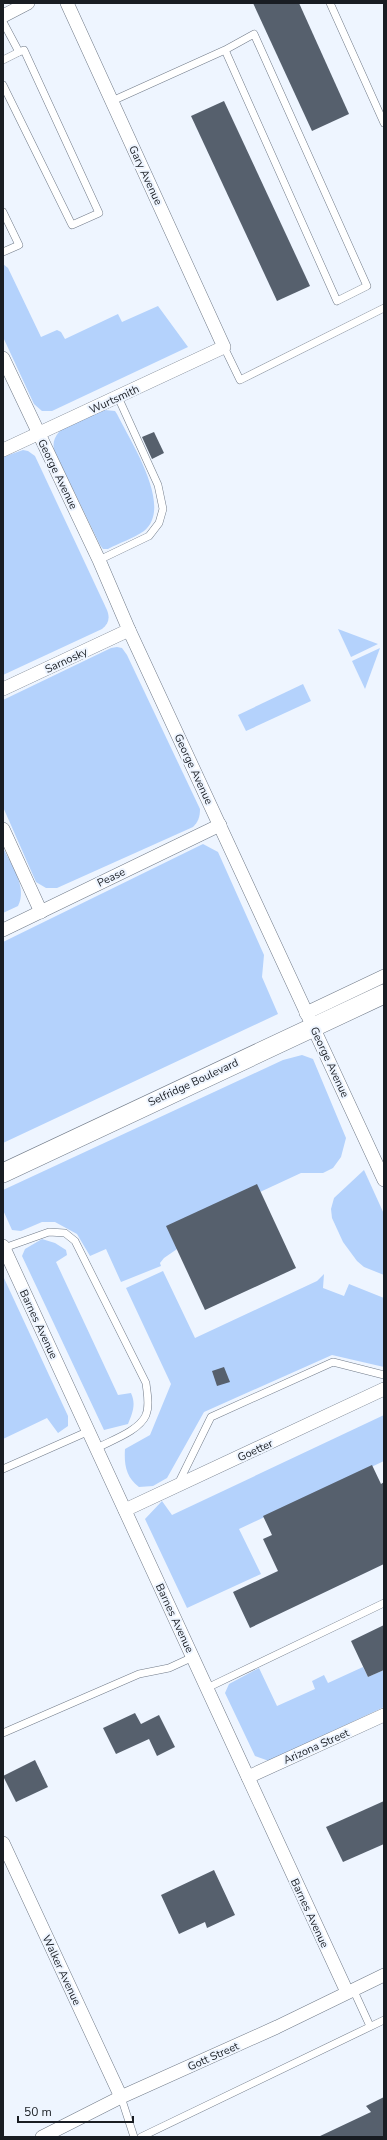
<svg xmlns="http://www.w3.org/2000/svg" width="387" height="2140" font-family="'Nunito Sans',sans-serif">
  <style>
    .green { fill: #b4d2fc }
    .building { fill: #56606d }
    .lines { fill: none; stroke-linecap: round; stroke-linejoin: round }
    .lane-casing { stroke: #707a88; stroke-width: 8 }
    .street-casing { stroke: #707a88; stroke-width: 14 }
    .secondary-casing { stroke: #707a88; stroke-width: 20 }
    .lane { stroke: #fff; stroke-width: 7 }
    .street { stroke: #fff; stroke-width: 13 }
    .secondary { stroke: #fff; stroke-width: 19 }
    .labels { text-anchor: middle; stroke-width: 4; stroke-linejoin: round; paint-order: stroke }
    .street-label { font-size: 11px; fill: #191d23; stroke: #eef5ff }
  </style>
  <rect width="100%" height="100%" fill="#eef5ff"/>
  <g class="green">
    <polygon points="3,264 8,268 41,337 57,330 61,332 65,339 118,314 122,322 158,306 188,347 52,411 42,411 34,404 3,337"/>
    <path d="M105 410 115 411 117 414C130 441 174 507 144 531 134 538 119 543 108 549H103L100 545 54 450C49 425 87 417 105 410Z"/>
    <path d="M23 450 28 451 35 456 107 610C110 618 109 623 102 629L3 675V457Z"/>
    <polygon points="338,629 378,644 351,657"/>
    <path d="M117 647 122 648 127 655 200 809C200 817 198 822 193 827L57 888H46L36 882 3 807V700L111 648Z"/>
    <polygon points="380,648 365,689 352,661"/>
    <polygon points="303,684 311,701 246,731 238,715"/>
    <polygon points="203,844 218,852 264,955 262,977 278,1014 3,1143 3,942"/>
    <path d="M3 848C11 864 28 888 18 906L3 913Z"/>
    <polygon points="302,1055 313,1059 346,1138 341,1157 333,1168 323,1173 301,1173 260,1192 164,1258 160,1263 161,1266 121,1282 106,1249 90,1256 77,1234 55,1222 42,1222 21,1231 12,1230 3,1210 3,1190 283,1060"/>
    <polygon points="364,1170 384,1214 384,1275 364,1267 357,1261 343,1242 332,1218 331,1209 334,1198"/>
    <path d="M42 1239 55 1243 66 1250 67 1255 56 1262 118 1395 131 1393C136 1404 133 1412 128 1424L104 1430 22 1256 25 1249Z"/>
    <path d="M163 1271 195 1338 317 1281 324 1274 323 1288 344 1296 349 1284 384 1298V1367L332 1355 204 1412 167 1478 153 1486 139 1487C126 1477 124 1465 125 1449L150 1435 171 1384 126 1288Z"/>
    <polygon points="3,1276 68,1416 68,1426 58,1433 47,1418 3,1439"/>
    <polygon points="384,1415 384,1461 239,1529 261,1574 187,1608 145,1519 162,1501 172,1515"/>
    <polygon points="363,1667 368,1677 384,1670 384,1707 269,1761 255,1756 225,1693 229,1684 259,1668 277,1706 315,1689 312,1681 324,1675 328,1683"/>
  </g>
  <g class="building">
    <polygon points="253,3 299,3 349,114 312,131"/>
    <polygon points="224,101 310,286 277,301 191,116"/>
    <polygon points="154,432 164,453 152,459 142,437"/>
    <polygon points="257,1184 296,1268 205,1310 166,1226"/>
    <polygon points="224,1367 230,1382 217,1386 212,1371"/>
    <polygon points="372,1465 381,1484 384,1482 384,1564 250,1628 233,1592 278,1571 263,1539 272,1535 263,1516"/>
    <polygon points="384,1625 384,1670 368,1677 351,1641"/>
    <polygon points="135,1713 141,1724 159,1715 175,1747 157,1756 149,1739 116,1754 103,1728"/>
    <polygon points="35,1760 48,1787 16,1802 3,1776"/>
    <polygon points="384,1801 384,1844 343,1862 326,1827"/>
    <polygon points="214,1870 235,1915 207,1928 205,1922 179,1934 161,1895"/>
    <polygon points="384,2097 384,2137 318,2137 371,2112 366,2106"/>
  </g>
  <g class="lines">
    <g class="lane-casing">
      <g id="lane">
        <polyline points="330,3 384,123"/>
        <polyline points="3,22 19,52 3,60"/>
        <polyline points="3,85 72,225 99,213 24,50 19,52"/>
        <polyline points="112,101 225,50 337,301 367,286 254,34 225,50"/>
        <polyline points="3,212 19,245 3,252"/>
        <polyline points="224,347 240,380 384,308"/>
        <polyline points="99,560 149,536 159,523 163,509 158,485 118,397"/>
        <path d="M4 1248 49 1232 65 1233 75 1241 146 1383C147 1393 150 1405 146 1415 139 1431 112 1440 97 1448"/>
        <polyline points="3,1469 89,1431"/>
        <polyline points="178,1484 211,1417 333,1362 384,1375"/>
        <polyline points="207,1688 384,1603"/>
        <polyline points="3,1733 139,1674 169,1668 193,1657"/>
        <polyline points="353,1989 370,2026"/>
        <polyline points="121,2097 134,2137"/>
        <polyline points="141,2137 384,2020"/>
      </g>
    </g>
    <g class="street-casing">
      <g id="street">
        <polyline points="3,16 28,3"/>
        <polyline points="3,358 99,560 129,630 384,1180"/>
        <polyline points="3,450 224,347 67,3"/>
        <polyline points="3,689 129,630"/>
        <polyline points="3,829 41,912"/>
        <polyline points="3,930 220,825"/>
        <polyline points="306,1013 384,976"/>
        <polyline points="3,1246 347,1992"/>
        <polyline points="125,1510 384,1389"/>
        <polyline points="248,1777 384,1715"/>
        <polyline points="3,1843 121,2097"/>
        <polyline points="42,2137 121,2097 277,2027 384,1975"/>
      </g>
    </g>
    <g class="secondary-casing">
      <polyline id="secondary" points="3,1173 384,994"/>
    </g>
    <use href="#lane" class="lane"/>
    <use href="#street" class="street"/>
    <use href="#secondary" class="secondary"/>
  </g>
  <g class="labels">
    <g class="street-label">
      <text transform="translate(146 175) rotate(65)" y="4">Gary Avenue</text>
      <text transform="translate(114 399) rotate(-25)" y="4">Wurtsmith</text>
      <text transform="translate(58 474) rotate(64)" y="4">George Avenue</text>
      <text transform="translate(66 660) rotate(-25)" y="4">Sarnosky</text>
      <text transform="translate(194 769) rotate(65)" y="4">George Avenue</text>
      <text transform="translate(111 877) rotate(-26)" y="4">Pease</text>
      <text transform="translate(330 1062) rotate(65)" y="4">George Avenue</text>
      <text transform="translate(193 1082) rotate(-25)" y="4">Selfridge Boulevard</text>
      <text transform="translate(39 1324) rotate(65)" y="4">Barnes Avenue</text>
      <text transform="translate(255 1450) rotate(-25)" y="4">Goetter</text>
      <text transform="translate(175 1618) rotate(65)" y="4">Barnes Avenue</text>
      <text transform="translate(316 1746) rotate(-24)" y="4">Arizona Street</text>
      <text transform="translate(310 1913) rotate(65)" y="4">Barnes Avenue</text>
      <text transform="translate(62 1970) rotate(65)" y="4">Walker Avenue</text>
      <text transform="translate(213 2056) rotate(-24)" y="4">Gott Street</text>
    </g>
  </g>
  <rect width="387" height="2140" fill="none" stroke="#191d23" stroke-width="8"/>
  <path d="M18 2116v6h115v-6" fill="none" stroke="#191d23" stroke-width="2"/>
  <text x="24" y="2116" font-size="12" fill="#191d23" stroke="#eef5ff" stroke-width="3" paint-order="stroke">50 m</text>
</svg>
